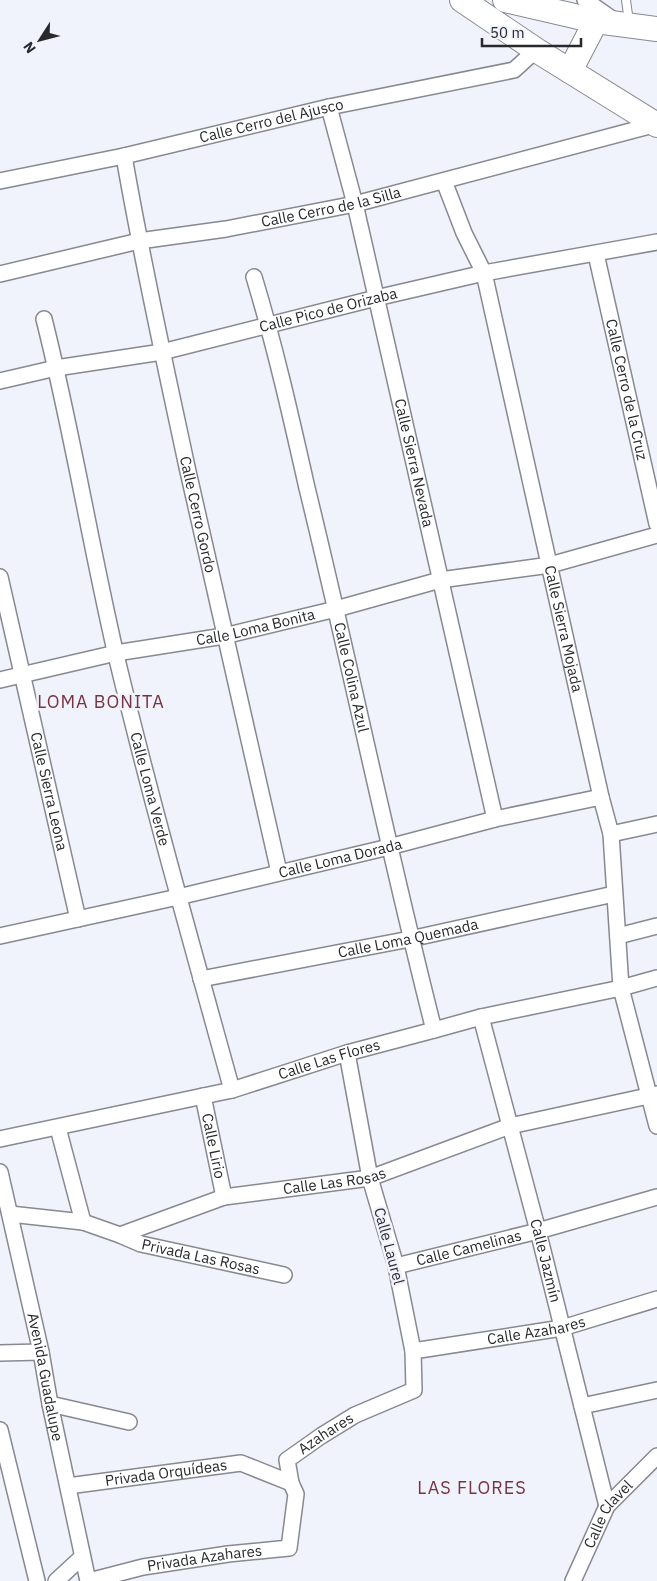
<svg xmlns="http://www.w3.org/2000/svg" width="657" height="1581" font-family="'IBM Plex Sans',sans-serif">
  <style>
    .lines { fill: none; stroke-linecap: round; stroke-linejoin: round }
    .service-casing { stroke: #868991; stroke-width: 10 }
    .minor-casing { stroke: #868991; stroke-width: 18 }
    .primary-casing { stroke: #868991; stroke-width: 26 }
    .service { stroke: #fff; stroke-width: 8 }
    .minor { stroke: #fff; stroke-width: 15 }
    .primary { stroke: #fff; stroke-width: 24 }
    .labels { text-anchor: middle; stroke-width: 5; stroke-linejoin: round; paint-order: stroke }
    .street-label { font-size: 15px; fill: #28292d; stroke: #f0f3fc }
    .quarter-label { font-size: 18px; letter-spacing: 1px; fill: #79323f; stroke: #f0f3fc }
  </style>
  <rect width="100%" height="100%" fill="#f0f3fc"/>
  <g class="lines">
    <g class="service-casing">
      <polyline id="service" points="626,0 629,22"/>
    </g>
    <g class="minor-casing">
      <g id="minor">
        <polyline points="585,0 615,21"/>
        <path id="s1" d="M329 107 355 204 495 819"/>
        <path id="s2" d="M124 156C142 261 165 364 187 467 217 602 248 737 279 872"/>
        <path id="s3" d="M0 181 124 156 329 107 514 70 536 50"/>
        <path id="s4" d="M444 181 464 233 484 273 601 797 611 834 621 988 657 1126"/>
        <path id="s5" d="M596 254 657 524"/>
        <path id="s6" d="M0 274 139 241 226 229 355 204 657 124"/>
        <path id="s7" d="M254 277C275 346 291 417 307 488 351 668 388 850 434 1030"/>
        <path id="s8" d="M44 319C72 430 90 543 116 655 151 801 192 945 232 1090"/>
        <path id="s9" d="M0 381 56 368 162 352 376 298 484 273 657 242"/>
        <path id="s10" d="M0 577 78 919"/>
        <path id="s11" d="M0 680 116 653 224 636 336 609 440 580 550 565 657 535"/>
        <polyline points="611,834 657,824"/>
        <path id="s12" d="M0 936 178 897 389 847 495 819 601 797"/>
        <polyline points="618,936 657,926"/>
        <path id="s13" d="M201 979 410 939 614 894"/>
        <path id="s14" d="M481 1017 538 1231 607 1506"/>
        <path id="s15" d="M203 1096 224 1197"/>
        <polyline points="58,1128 83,1222"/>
        <path id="s16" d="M0 1139 232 1090 347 1053 434 1030 481 1017 621 988 657 978"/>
        <path id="s17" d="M0 1172 41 1352 50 1404 88 1581"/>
        <path id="s18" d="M10 1214 83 1222 120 1235 224 1197 370 1178 510 1126 657 1094"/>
        <path id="s19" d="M120 1235 141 1244 284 1275"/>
        <path id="s20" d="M396 1266 538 1231 657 1197"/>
        <path id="s21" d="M413 1351 562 1328 657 1299"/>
        <polyline points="0,1353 41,1352"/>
        <polyline points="50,1404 129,1422"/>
        <polyline points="582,1406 657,1390"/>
        <polyline points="0,1430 37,1581"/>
        <path id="s22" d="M68 1486 241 1463 291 1483"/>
        <polyline points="56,1581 82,1557"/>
        <path id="s23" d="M89 1581 143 1567 228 1554 289 1548 296 1494 291 1483 287 1460 321 1436 355 1415 414 1390 413 1351 396 1266 370 1178 347 1053"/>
        <path id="s24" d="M573 1581 607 1506 657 1456"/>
      </g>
    </g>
    <g class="primary-casing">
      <g id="primary">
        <polyline points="462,0 536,50 657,125"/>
        <polyline points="505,0 596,21 657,29"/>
        <polyline points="570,71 596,21"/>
      </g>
    </g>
    <use href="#service" class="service"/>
    <use href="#minor" class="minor"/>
    <use href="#primary" class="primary"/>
  </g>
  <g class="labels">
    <g class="street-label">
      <text dy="5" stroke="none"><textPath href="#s3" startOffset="278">Calle Cerro del Ajusco</textPath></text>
      <text dy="5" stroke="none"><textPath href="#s6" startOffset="338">Calle Cerro de la Silla</textPath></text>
      <text dy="5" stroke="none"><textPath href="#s9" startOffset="336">Calle Pico de Orizaba</textPath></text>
      <text dy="5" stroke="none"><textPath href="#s5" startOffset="139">Calle Cerro de la Cruz</textPath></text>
      <text dy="5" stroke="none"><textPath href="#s1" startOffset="366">Calle Sierra Nevada</textPath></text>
      <text dy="5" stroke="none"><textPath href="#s2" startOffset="366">Calle Cerro Gordo</textPath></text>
      <text dy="5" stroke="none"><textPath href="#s11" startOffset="261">Calle Loma Bonita</textPath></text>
      <text dy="5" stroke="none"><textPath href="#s4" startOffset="465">Calle Sierra Mojada</textPath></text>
      <text dy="5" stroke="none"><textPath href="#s7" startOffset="412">Calle Colina Azul</textPath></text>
      <text dy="5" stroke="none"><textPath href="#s8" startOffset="482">Calle Loma Verde</textPath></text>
      <text dy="5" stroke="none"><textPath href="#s10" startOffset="220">Calle Sierra Leona</textPath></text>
      <text dy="5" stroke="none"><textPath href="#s12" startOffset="349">Calle Loma Dorada</textPath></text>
      <text dy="5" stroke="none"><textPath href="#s13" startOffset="211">Calle Loma Quemada</textPath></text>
      <text dy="5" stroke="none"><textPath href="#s16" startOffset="339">Calle Las Flores</textPath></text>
      <text dy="5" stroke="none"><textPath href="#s15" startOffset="51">Calle Lirio</textPath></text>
      <text dy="5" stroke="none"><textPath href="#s18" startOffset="335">Calle Las Rosas</textPath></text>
      <text transform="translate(389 1246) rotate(75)" y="5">Calle Laurel</text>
      <text dy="5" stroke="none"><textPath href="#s20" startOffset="75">Calle Camelinas</textPath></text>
      <text dy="5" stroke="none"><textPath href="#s19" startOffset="84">Privada Las Rosas</textPath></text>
      <text dy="5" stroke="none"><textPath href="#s14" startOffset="252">Calle Jazmín</textPath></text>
      <text dy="5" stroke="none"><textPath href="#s21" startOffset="125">Calle Azahares</textPath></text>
      <text dy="5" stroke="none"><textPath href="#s17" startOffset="210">Avenida Guadalupe</textPath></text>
      <text dy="5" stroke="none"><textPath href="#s23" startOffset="340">Azahares</textPath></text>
      <text dy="5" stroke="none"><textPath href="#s22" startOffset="99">Privada Orquídeas</textPath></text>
      <text dy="5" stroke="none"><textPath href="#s24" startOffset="76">Calle Clavel</textPath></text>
      <text dy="5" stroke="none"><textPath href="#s23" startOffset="118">Privada Azahares</textPath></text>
    </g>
    <g class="quarter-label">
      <text x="101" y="708">LOMA BONITA</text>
      <text x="472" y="1494">LAS FLORES</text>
    </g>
  </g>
  <g transform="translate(40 40) rotate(234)" stroke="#f0f3fc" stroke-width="4" paint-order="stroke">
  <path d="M0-4L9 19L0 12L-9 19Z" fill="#28292d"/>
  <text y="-8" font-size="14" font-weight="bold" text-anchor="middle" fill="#28292d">N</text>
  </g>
  <path d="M482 38v8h99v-8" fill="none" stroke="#28292d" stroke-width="2.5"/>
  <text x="490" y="38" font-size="15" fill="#28292d" stroke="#f0f3fc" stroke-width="4" paint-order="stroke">50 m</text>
</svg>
